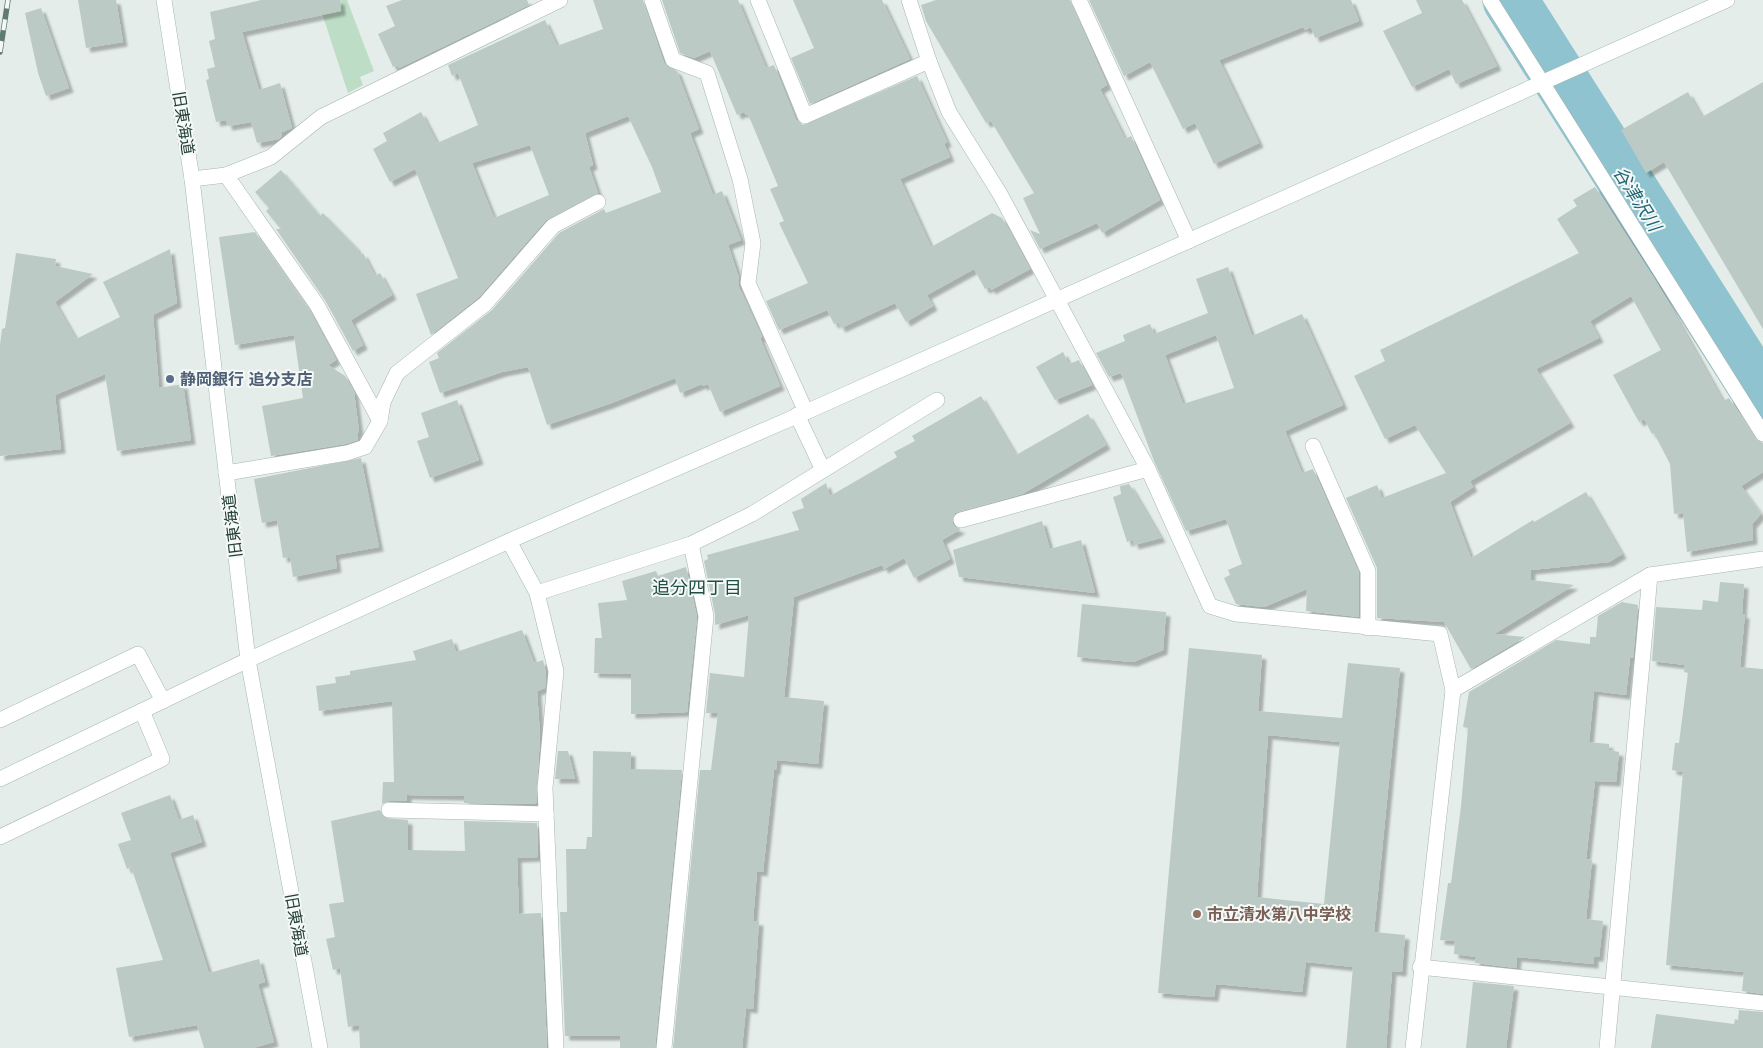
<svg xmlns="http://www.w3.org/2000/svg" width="1763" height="1048" font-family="Montserrat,'Noto Sans JP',sans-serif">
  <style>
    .green { fill: #beddc7 }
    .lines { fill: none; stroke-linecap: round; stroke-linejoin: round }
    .river { stroke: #8fc3cf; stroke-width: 55 }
    .building { fill: #bccac5; fill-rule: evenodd; filter: url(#shadow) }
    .street-casing { stroke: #a7b5b0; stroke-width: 16 }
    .secondary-casing { stroke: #a3b8b1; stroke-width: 16 }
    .street { stroke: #fff; stroke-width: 15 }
    .secondary { stroke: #fff; stroke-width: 15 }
    .rail-casing { stroke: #5f7973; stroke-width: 5.5 }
    .rail { stroke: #f4f9f7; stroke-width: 4; stroke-dasharray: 11; stroke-linecap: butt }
    .service-dot { fill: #5c6f8a; stroke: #f4f9f7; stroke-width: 2 }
    .education-dot { fill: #8d6e63; stroke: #f4f9f7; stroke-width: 2 }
    .labels { text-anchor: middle; stroke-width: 4; stroke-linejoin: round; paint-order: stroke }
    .street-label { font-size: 16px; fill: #243e37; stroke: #f4f9f7 }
    .service-label { font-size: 16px; font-weight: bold; fill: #4e5e75; stroke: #f4f9f7; text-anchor: start }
    .education-label { font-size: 16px; font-weight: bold; fill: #785e54; stroke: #f4f9f7; text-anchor: start }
    .water-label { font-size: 18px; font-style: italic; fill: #216677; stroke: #f4f9f7 }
    .neighbourhood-label { font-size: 18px; fill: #214f45; stroke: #f4f9f7 }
  </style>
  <defs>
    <filter id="shadow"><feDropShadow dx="4.5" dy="4.5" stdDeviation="1" flood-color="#0004"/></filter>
  </defs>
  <rect width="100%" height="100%" fill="#e4ede9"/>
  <polygon class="green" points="305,0 347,0 374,71 360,77 363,85 348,93 322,13"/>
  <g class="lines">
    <polyline class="river" points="1510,0 1763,398"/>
  </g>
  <g class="building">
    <polygon points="78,0 116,0 123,42 86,48"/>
    <polygon points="261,0 340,0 341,11 242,32 259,90 280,83 292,128 282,132 282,136 279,139 257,143 251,122 228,126 226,120 216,122 206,80 209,79 207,69 215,67 209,41 215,39 210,12"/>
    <polygon points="402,0 527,0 529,5 399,68 397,65 393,67 378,34 395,26 386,6"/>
    <path d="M593 0H643L664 63 677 71 699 129 690 133 713 195 722 191 741 240 728 245 739 278V287L762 337 760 338 780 386 720 412 708 384 703 386 702 384 680 393 675 378 609 404 547 425 528 367 502 372 440 393 429 362 439 358 437 353 492 310 559 233 604 209 606 213 661 192 652 167 628 116 585 133 593 165 589 167 598 193 546 220 479 297 431 335 416 294 458 278 415 169 390 182 373 149 387 141 383 133 421 112 437 143 478 125 458 73 452 76 448 65 545 20 557 46 603 29ZM530 145 549 195 494 218 472 163Z"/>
    <polygon points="662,0 738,0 766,68 774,65 796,120 803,125 917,76 947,142 944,144 950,157 900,179 931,247 992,213 1002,218 1030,269 991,290 990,287 985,289 974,269 927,295 933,306 906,322 895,303 841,328 838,322 834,324 827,310 779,330 766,301 808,283 779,223 784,221 770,189 778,186 748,114 746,115 744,112 737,115 710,51 694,58 680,53"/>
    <polygon points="793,0 882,0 910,59 810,104 791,58 814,48"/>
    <polygon points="936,0 1070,0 1107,85 1100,89 1125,139 1131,136 1160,200 1102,233 1097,223 1040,249 1030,230 1040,234 1023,198 1034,193 991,121 986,123 926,21 921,5"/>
    <polygon points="1089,0 1351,0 1359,21 1315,38 1311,27 1305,30 1303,27 1219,60 1259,143 1214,164 1195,123 1183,129 1150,62 1124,76"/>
    <polygon points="1416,0 1462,0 1497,66 1456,84 1449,69 1412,87 1383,31 1422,13"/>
    <polygon points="41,8 69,88 46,96 38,73 25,13"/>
    <polygon points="1763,82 1763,329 1664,162 1646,173 1621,130 1688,92 1702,117"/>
    <polygon points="281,170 320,216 323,213 355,246 360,255 363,253 375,276 380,273 392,295 351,320 363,345 353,351 325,300 276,229 281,229 266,211 269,208 255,192"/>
    <polygon points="1595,187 1655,279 1723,401 1729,398 1755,439 1763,443 1763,472 1741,486 1761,514 1752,524 1753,540 1687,552 1683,513 1674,514 1670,464 1654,433 1652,434 1644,419 1639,422 1613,375 1661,350 1631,296 1590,321 1599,338 1536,369 1570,423 1470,481 1473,487 1450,502 1471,558 1533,520 1534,522 1586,492 1622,554 1609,562 1531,570 1531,580 1574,585 1494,634 1525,637 1471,669 1444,622 1377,618 1377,568 1346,498 1377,485 1382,498 1446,473 1415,425 1385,439 1354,376 1385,361 1380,350 1579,253 1557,219 1577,206 1573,200"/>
    <polygon points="255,232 309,310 336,360 328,365 345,376 354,392 359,431 357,434 358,440 345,444 271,456 262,406 303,398 294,335 235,345 219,237"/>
    <polygon points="170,249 177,303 153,315 159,388 183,384 191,440 117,451 105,374 55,395 61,449 0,456 0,345 2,329 5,328 16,253 56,259 55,266 93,274 55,302 76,339 120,317 103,282"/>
    <path d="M1228 267 1252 336 1302 314 1343 405 1285 431 1302 473 1313 469 1359 573V617L1306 611 1307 589 1264 607 1236 604 1224 578 1230 575 1228 570 1242 564 1226 519 1186 531 1154 461 1121 373 1109 377 1096 353 1125 341 1123 335 1150 324 1154 334 1208 313 1196 279ZM1216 335 1234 388 1183 404 1165 355Z"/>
    <polygon points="1063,352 1069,364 1079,360 1092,385 1055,400 1036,367"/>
    <polygon points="981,396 1016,455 1088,414 1106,445 1022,494 955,513 952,523 955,527 961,529 942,540 950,559 914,578 904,558 884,569 882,565 794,597 784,697 824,701 818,764 777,760 776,770 774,770 763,872 757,871 753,921 759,921 753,1009 746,1008 742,1048 673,1048 700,770 711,770 718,713 706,713 710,673 744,677 749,615 715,625 715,614 704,561 708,559 707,555 799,530 792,512 804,508 801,499 826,483 830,496 897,457 894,452 915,441 912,436"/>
    <polygon points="457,400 479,460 430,478 417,441 429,437 421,413"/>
    <polygon points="361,458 379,547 335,555 337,568 293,577 290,557 283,558 277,520 262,523 254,479"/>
    <polygon points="1129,484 1133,490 1161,538 1134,545 1133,540 1127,542 1113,497 1121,494 1120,486"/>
    <polygon points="1042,521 1050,549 1081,540 1095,593 959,577 953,550"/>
    <polygon points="686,567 697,617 687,712 631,714 631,674 594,673 595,638 602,638 598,603 627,600 622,581 656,571 658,576"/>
    <polygon points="1720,582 1744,584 1742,614 1745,614 1740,667 1763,669 1763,994 1742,991 1744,972 1666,965 1683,772 1672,770 1675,743 1679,743 1688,673 1684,672 1685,665 1652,661 1656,607 1702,610 1703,600 1718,602"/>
    <polygon points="1622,602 1638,605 1633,658 1630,658 1626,695 1594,691 1589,742 1609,744 1609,750 1619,752 1616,782 1595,781 1586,859 1592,860 1586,919 1603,921 1599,957 1594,957 1594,964 1517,957 1516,968 1475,963 1476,957 1454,954 1455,941 1440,940 1448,883 1451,883 1461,806 1468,728 1463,727 1469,692 1556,640 1590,644 1590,637 1596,637 1598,616"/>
    <polygon points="1082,604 1166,612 1163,650 1133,662 1077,657"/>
    <polygon points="522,630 534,663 543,660 546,673 545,688 537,691 540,736 536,804 464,803 464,796 407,795 407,801 389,801 382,804 383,782 394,782 392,701 319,711 316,686 336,683 335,677 350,675 350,671 416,660 413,651 452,639 456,652"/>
    <path d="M1189 648 1262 655 1258 711 1342 718 1348 663 1400 668 1374 932 1405 935 1402 972 1392 971 1386 1048H1346L1353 967 1306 962 1302 992 1216 984 1214 997 1158 993ZM1268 735 1340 742 1324 904 1257 897Z"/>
    <polygon points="558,751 568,751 575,779 555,779"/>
    <polygon points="593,751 631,752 631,769 682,770 655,1048 620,1048 620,1036 565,1036 560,912 567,912 566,849 586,849 587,837 592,837"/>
    <polygon points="170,795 179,820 193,815 202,842 170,853 209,973 259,959 265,982 258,984 274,1042 253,1048 204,1048 197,1025 129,1037 116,968 163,960 131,867 127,869 118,844 131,840 121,813"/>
    <polygon points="380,810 385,818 408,820 408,850 465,851 464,821 537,823 538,857 517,858 519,914 541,913 547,1048 360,1048 359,1025 348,1027 340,968 333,970 326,939 335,937 329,904 344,902 331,821"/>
    <polygon points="1473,982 1514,986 1506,1048 1466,1048"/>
    <polygon points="1739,1010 1763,1012 1763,1048 1651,1048 1656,1014 1734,1024 1735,1019 1738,1020"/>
  </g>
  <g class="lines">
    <g class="street-casing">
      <g id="street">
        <polyline points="652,0 673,60 707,73 740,179 753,243 748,283 806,412"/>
        <polyline points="758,0 805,116 929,61"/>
        <polyline points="909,0 929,61 949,112 1000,194 1148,469 961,520"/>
        <polyline points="1079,0 1189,241"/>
        <polyline points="1490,0 1763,434"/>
        <polyline points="226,175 317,305 380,421"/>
        <polyline points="192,179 226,175 271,157 321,117 560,0"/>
        <polyline points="797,415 823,470"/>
        <polyline points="1313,446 1368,571 1368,628"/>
        <polyline points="1148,469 1210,606 1236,614 1440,634 1453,690"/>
        <polyline points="226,473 347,453 365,447 380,421 383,402 397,373 485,304 553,226 598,202"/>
        <polyline points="509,541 537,593 556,671 545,788 556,1048"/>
        <polyline points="1650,575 1763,559"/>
        <polyline points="537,593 691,544 752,514 937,400"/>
        <polyline points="0,720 138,654 163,701"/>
        <polyline points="389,810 546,814"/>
        <polyline points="0,837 162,759 142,711"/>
        <polyline points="1420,967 1763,1003"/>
        <polyline points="664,1048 706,616 691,544"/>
        <polyline points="1413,1048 1453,690 1650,575 1607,1048"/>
      </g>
    </g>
    <g class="secondary-casing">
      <g id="secondary">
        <polyline points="164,0 192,179 248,660 320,1048"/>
        <polyline points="0,779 248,660 509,541 806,412 1727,0"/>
      </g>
    </g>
    <use href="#street" class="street"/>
    <use href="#secondary" class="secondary"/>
    <g class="rail-casing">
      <polyline id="rail" points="0,52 8,0"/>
    </g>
    <use href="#rail" class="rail"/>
  </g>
  <circle class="service-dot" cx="170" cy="379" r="5"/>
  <circle class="education-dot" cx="1197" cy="914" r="5"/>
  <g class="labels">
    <g class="street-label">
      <text transform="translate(184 123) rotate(81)" y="6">旧東海道</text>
      <text transform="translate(232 526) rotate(-97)" y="6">旧東海道</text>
      <text transform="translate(297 925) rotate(80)" y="6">旧東海道</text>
    </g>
    <g class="service-label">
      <text x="180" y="385">静岡銀行 追分支店</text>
    </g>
    <g class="education-label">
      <text x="1207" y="920">市立清水第八中学校</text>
    </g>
    <g class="water-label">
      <text transform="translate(1637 199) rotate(58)" y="6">谷津沢川</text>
    </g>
    <g class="neighbourhood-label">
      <text x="697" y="594">追分四丁目</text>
    </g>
  </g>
</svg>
